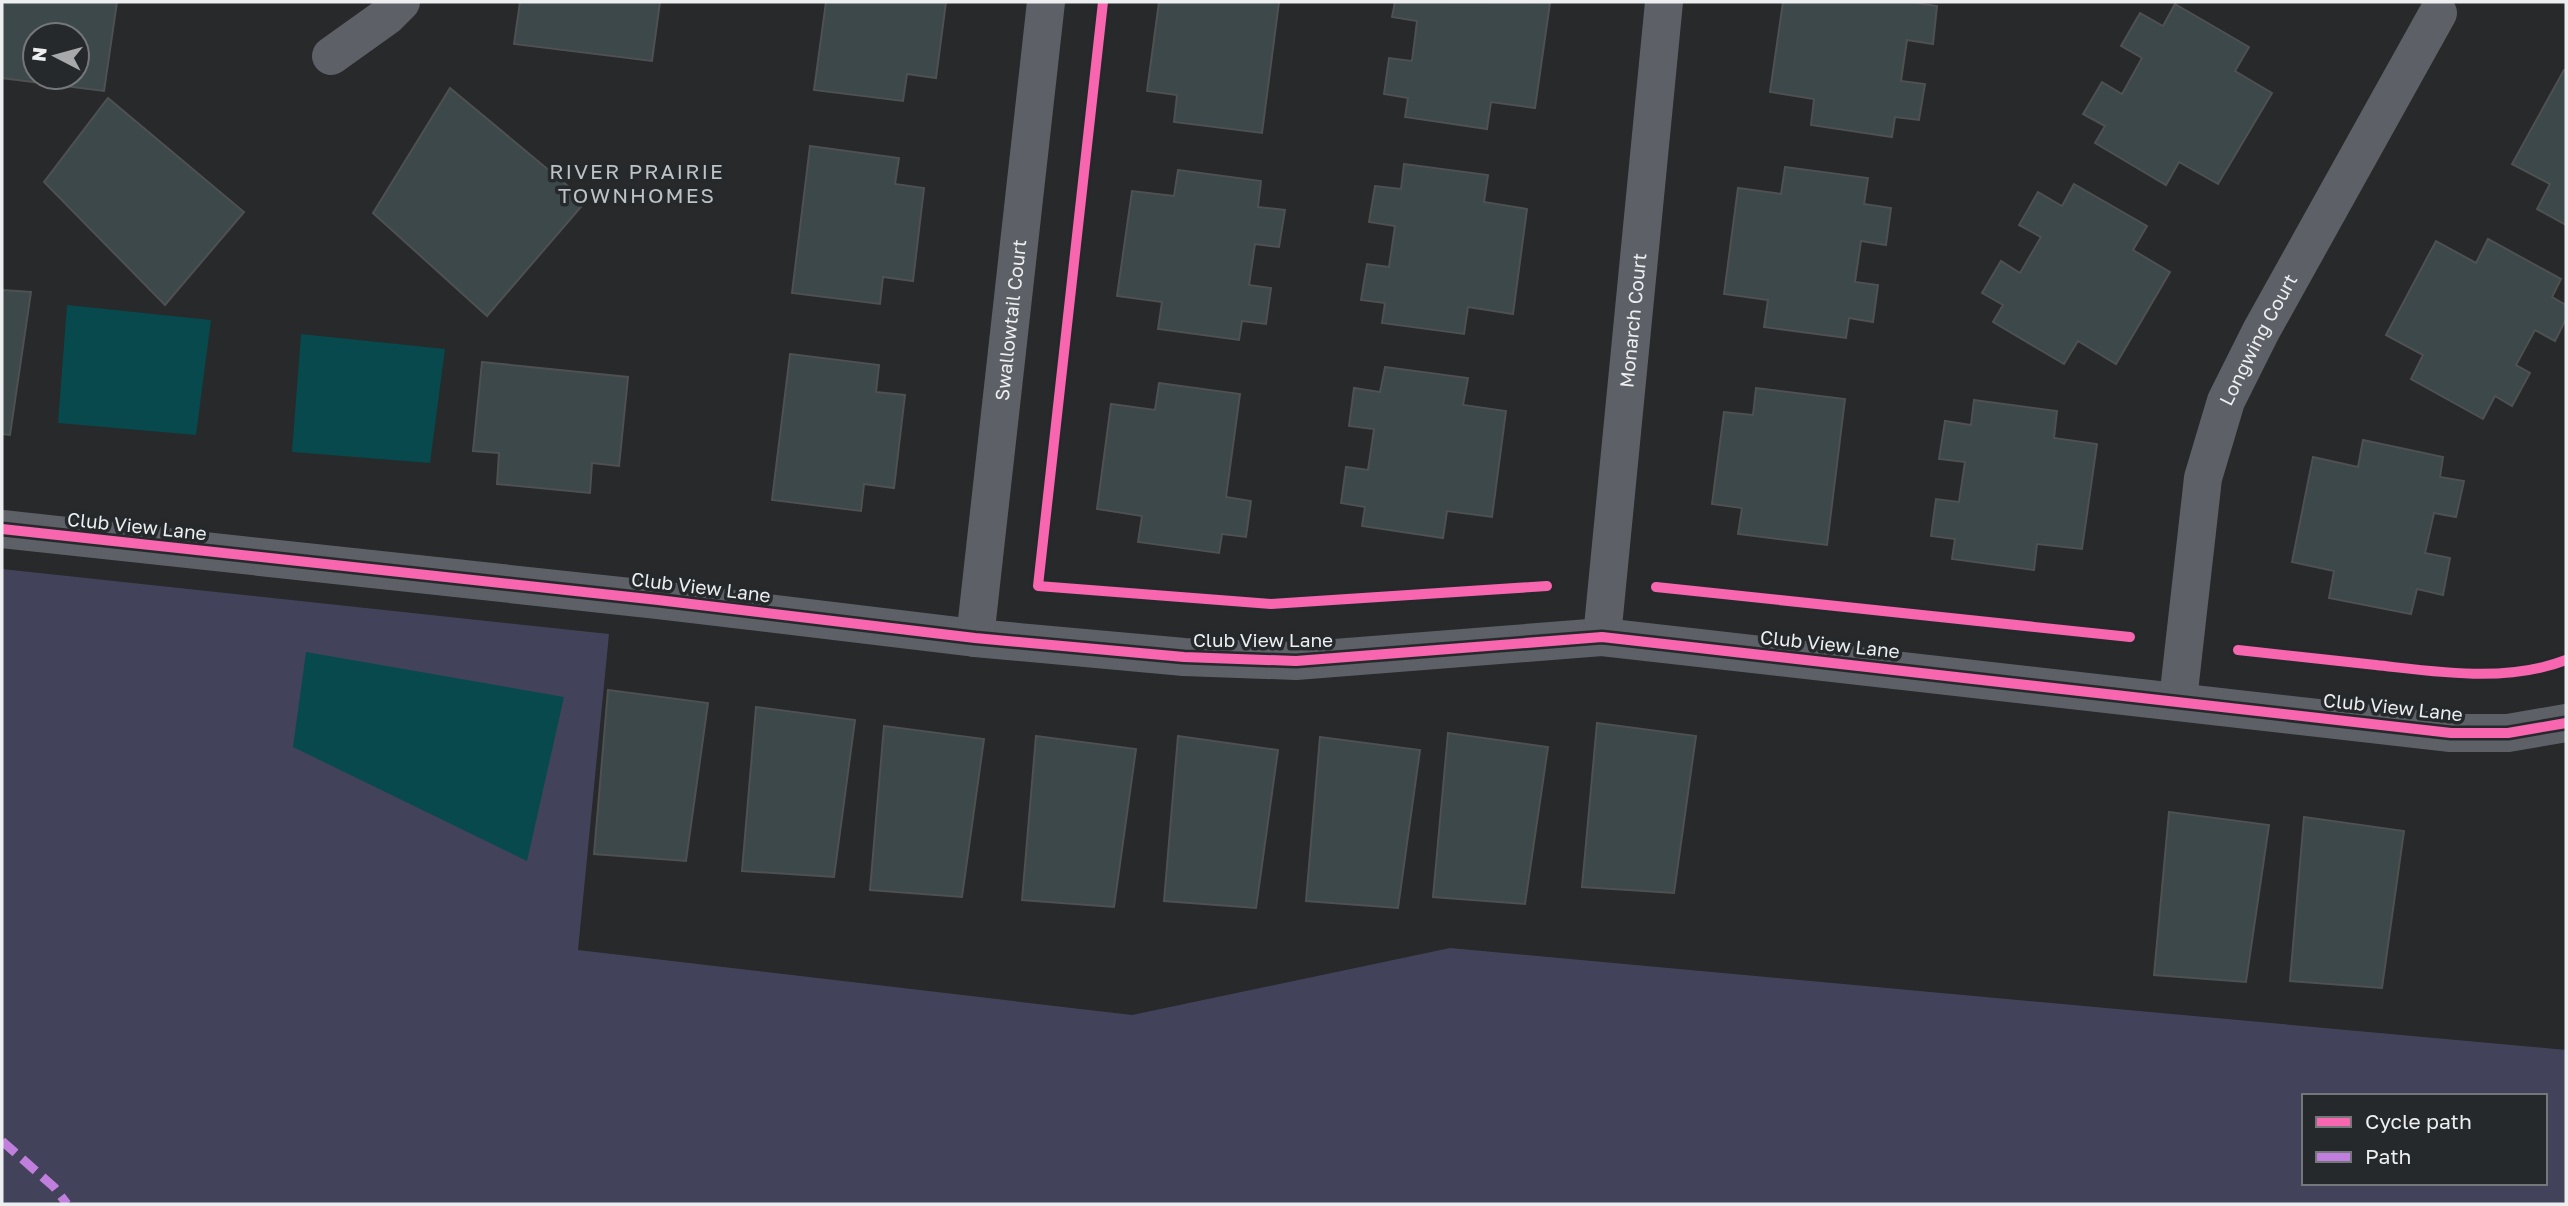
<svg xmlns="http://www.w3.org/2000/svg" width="2568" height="1206" font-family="'Golos Text',sans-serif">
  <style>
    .green { fill: #42435b; fill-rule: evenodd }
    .water { fill: #08494d }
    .building { fill: #3c484a; stroke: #4e5051; stroke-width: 2; fill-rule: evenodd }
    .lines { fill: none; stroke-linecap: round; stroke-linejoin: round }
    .minor { stroke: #5d6066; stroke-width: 38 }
    .quiet { stroke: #c07fdc; stroke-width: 9; stroke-dasharray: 18 9; stroke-linecap: butt }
    .cycleway-casing { stroke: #26292b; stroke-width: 15 }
    .cycleway { stroke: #f766af; stroke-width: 10 }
    .labels { text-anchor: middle; stroke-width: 7; stroke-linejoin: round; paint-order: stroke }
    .street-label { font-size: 19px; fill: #eceef0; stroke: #26292b }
    .neighbourhood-label { font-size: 21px; letter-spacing: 2px; fill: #bec2c5; stroke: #26292b }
  </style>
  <rect width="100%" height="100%" fill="#27292a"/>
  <path class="green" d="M2 569 609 634 578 950 1132 1015 1450 948 2566 1050V1204H2ZM2304 1096H2545V1183H2304Z"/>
  <g class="water">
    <polygon points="67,305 211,320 196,435 58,423"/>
    <polygon points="301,334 445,349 430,463 292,452"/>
    <polygon points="306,652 564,697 527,861 293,747"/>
  </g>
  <g class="building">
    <path d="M2 2H117L104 91 2 78ZM35 35H77V77H35Z"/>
    <polygon points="520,2 660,2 652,61 514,44"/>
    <polygon points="826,2 946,2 936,78 907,74 903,101 814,90"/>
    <polygon points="1159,2 1279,2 1262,133 1174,122 1177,95 1147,91"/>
    <polygon points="1395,2 1550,3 1535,108 1491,102 1487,129 1405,117 1408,98 1384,94 1389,58 1412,61 1417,21 1392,17"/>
    <polygon points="1783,2 1911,2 1937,6 1933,44 1907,40 1901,81 1925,84 1919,120 1895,117 1892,137 1811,125 1814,99 1770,92"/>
    <polygon points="2175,4 2249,47 2235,71 2272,93 2218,184 2179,162 2166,185 2095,143 2105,126 2083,114 2102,82 2122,94 2142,58 2121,46 2140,13 2163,26"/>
    <polygon points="2564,70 2566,71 2566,225 2537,209 2550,184 2512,164"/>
    <polygon points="450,88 586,201 487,316 373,213"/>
    <polygon points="108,98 244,212 165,305 44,182"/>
    <polygon points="810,146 899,158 895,184 924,188 913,281 883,277 880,304 792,293"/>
    <polygon points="1404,164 1488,175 1484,202 1527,209 1513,314 1468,307 1464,334 1382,323 1385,303 1361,300 1367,264 1389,267 1395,226 1369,222 1375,186 1401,189"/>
    <polygon points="1785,167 1868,178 1864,204 1891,208 1886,245 1861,241 1855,282 1878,285 1873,322 1849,318 1846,338 1764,327 1768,300 1724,294 1738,188 1781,194"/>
    <polygon points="1178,170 1261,181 1258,207 1285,210 1279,247 1255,244 1249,285 1271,288 1266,324 1242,321 1239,340 1158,329 1162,302 1117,296 1132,191 1174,196"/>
    <polygon points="2074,184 2147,226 2133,250 2170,272 2116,364 2078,341 2064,364 1993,322 2003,305 1982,293 2001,261 2020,273 2041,237 2019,225 2038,192 2062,206"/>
    <polygon points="2488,239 2561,279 2552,297 2566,305 2566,319 2555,341 2535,330 2516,365 2530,373 2512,406 2495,396 2483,419 2411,379 2423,355 2386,335 2436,241 2476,263"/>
    <polygon points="2,290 31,292 10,435 2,434"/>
    <polygon points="790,354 879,365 876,392 905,395 894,488 864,484 861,511 772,500"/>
    <polygon points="482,362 628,377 619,466 592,463 590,493 497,484 499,453 473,451"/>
    <polygon points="1385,367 1468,378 1463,405 1506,411 1492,517 1447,511 1443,538 1362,526 1365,507 1341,503 1346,467 1368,470 1374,429 1349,426 1354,388 1380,392"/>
    <polygon points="1159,383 1240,394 1226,497 1251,501 1246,537 1222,534 1219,553 1138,542 1142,516 1097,509 1111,404 1155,410"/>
    <polygon points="1756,388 1845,399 1827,545 1738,534 1742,508 1712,504 1724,412 1753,415"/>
    <polygon points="1974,400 2057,411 2054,438 2097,444 2082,549 2037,544 2034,570 1952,559 1955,539 1931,536 1936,499 1959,502 1965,462 1939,459 1945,421 1971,425"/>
    <polygon points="2363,440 2443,457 2440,477 2464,481 2456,517 2434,513 2425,553 2450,558 2443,595 2417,589 2411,614 2329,598 2334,571 2292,562 2313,457 2358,467"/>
    <polygon points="608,690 708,703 686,861 594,854"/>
    <polygon points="756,707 855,720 834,877 742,871"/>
    <polygon points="1597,723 1696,736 1674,893 1582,887"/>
    <polygon points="884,726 984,739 962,897 870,890"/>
    <polygon points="1448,733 1548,747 1525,904 1433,897"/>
    <polygon points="1036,736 1136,749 1114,907 1022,900"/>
    <polygon points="1178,736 1278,750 1256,908 1164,901"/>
    <polygon points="1320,737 1420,750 1398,908 1306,901"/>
    <polygon points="2169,812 2269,825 2246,982 2154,975"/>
    <polygon points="2304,817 2404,831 2382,988 2290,981"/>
  </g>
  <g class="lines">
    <g class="minor">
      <polyline points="331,56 387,16 401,2"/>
      <polyline points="2,529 658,600 975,638 1184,657 1296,661 1602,637 2451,733 2508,733 2566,723"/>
      <path id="s1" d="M1602 637 1664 2"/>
      <path id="s2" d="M975 638 1046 2"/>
      <path id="s3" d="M2178 700 2203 478 2226 401 2261 331 2438 13"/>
    </g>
    <polyline class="quiet" points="2,1141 54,1187 67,1204"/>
    <g class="cycleway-casing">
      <g id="cycleway">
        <polyline points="1103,2 1038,586 1271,604 1547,586"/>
        <polyline points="2,529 658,600 975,638 1184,657 1296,661 1602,637 2451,733 2508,733 2566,723"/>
        <polyline points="1656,587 2130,637"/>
        <path d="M2238 650C2284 655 2330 660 2376 665 2439 672 2506 683 2566 660"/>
      </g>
    </g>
    <use href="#cycleway" class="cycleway"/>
  </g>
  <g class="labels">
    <g class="street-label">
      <text dy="7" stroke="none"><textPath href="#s1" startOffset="318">Monarch Court</textPath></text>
      <text dy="7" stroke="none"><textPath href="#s2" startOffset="320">Swallowtail Court</textPath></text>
      <text dy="7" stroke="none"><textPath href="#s3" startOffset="373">Longwing Court</textPath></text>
      <text transform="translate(137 526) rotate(6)" y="7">Club View Lane</text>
      <text transform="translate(701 587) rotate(7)" y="7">Club View Lane</text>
      <text x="1263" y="647">Club View Lane</text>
      <text transform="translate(1830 644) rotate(6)" y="7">Club View Lane</text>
      <text transform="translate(2393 707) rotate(6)" y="7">Club View Lane</text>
    </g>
    <g class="neighbourhood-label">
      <text x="637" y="179">RIVER PRAIRIE<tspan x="637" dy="24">TOWNHOMES</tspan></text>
    </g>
  </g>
  <rect width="2568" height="1206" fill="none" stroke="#eceef0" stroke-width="7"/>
  <rect x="2302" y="1094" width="245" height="91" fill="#26292b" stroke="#75787a" stroke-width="2"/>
  <rect x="2316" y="1117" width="35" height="10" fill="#f766af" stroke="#75787a" stroke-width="2"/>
  <text x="2365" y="1129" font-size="21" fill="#eceef0">Cycle path</text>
  <rect x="2316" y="1152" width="35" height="10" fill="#c07fdc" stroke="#75787a" stroke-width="2"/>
  <text x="2365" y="1164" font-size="21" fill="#eceef0">Path</text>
  <g transform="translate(56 56) rotate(276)"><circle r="33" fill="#26292b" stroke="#75787a" stroke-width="2"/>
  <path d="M0-5L12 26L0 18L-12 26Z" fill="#a7a9ab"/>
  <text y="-10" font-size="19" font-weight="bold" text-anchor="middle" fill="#eceef0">N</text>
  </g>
</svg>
